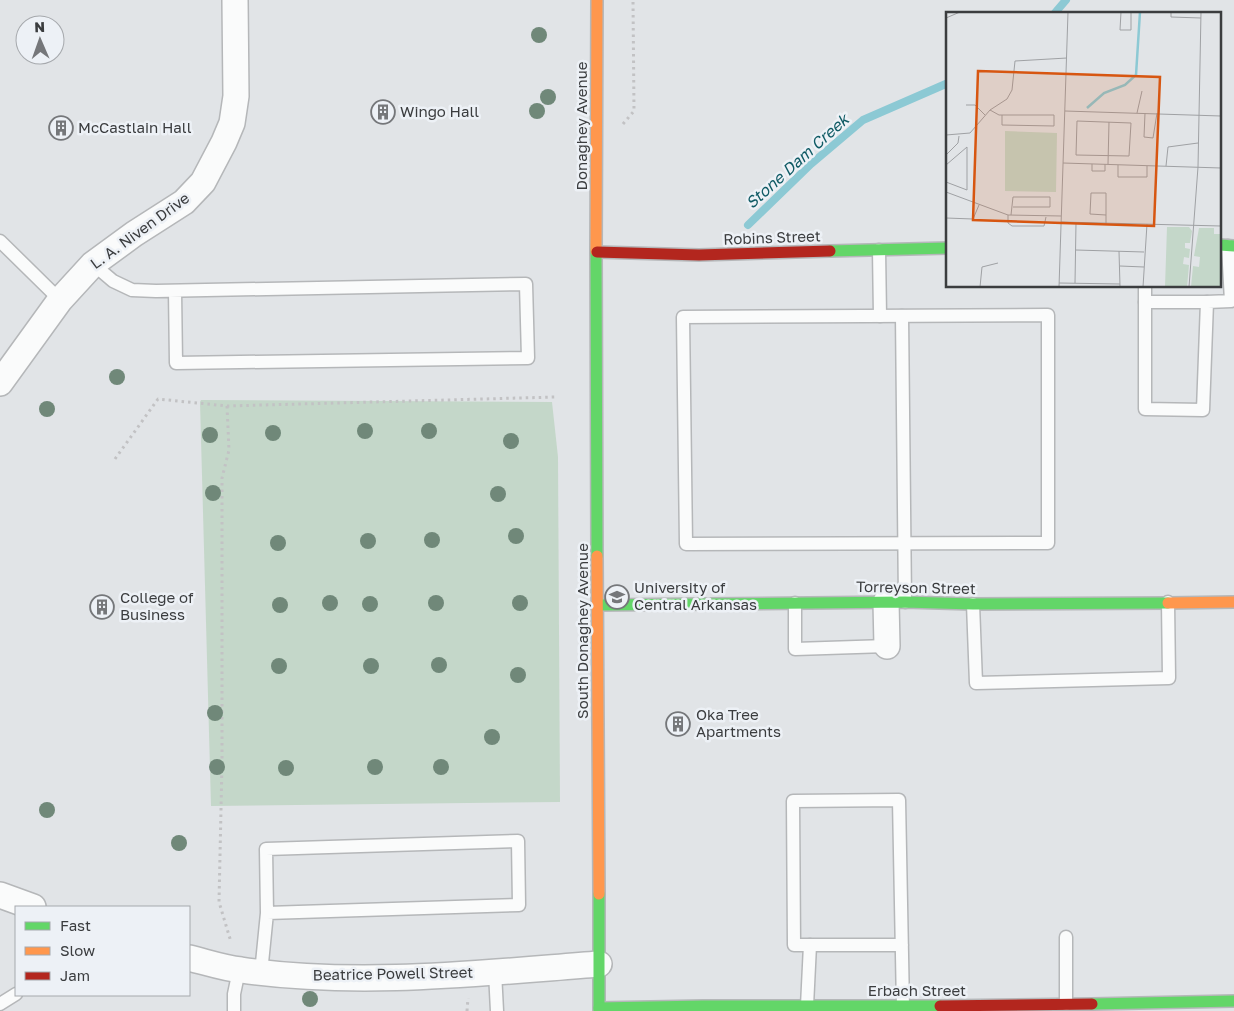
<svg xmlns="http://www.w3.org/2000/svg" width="1234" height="1011" font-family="'Golos Text',sans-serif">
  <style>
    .green { fill: #c4d7c9 }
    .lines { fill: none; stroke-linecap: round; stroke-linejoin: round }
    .stream { stroke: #8cc9d4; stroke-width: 8 }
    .lane-casing { stroke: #b5b7b9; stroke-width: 15 }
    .street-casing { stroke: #b5b7b9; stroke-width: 28 }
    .fast-casing { stroke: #b5b7b9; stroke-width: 14 }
    .slow-casing { stroke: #b5b7b9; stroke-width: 14 }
    .jam-casing { stroke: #b5b7b9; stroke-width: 14 }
    .path { stroke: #c2c2c4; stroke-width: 3; stroke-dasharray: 2.5 4; stroke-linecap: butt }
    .lane { stroke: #fafbfb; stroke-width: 12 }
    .street { stroke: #fafbfb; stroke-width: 25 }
    .fast { stroke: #63d668; stroke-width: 11 }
    .slow { stroke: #ff974d; stroke-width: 11 }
    .jam { stroke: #b3261e; stroke-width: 11 }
    .tree { fill: #708879 }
    .labels { text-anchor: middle; stroke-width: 5; stroke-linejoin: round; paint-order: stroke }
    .poi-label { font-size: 15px; fill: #3b3d3f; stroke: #edf1f6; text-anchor: start }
    .street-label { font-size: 15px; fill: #3b3d3f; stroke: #edf1f6 }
    .water-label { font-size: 16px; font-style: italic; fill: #105b65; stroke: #edf1f6 }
    .inset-river { fill: none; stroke: #8cc9d4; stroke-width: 2.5 }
    .inset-road { fill: none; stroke: #9fa1a4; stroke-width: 1 }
    .view { fill: #d75611; fill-opacity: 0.15; stroke: #d75611; stroke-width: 2.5 }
    .inset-edge { fill: none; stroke: #3b3d3f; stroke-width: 2.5 }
  </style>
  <rect width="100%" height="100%" fill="#e1e4e7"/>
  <polygon class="green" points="201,400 552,402 558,457 560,802 211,806 200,402"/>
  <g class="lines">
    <g class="stream">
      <polyline points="1054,14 1066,0"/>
      <polyline points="748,225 811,164 863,120 948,83"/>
    </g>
    <g class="lane-casing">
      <g id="lane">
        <polyline points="0,241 60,300"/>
        <polyline points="879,250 880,316"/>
        <polyline points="93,264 113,281 132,290 156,291 526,284 528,358 176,363 175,291"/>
        <polyline points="1145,286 1145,409 1203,410 1207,302 1231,301 1228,246"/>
        <polyline points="1145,302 1207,302"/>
        <polygon points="1048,315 1048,543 686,544 683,317"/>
        <polyline points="902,316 905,602"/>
        <polyline points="795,603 795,649 887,646"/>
        <polyline points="973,604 976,683 1169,678 1168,602"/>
        <polyline points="902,945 794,945 793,801 899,800 903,1007"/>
        <polyline points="495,972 497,1011"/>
        <polyline points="261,973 267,913 266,849 518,841 519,905 267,913"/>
        <polyline points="0,1004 16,994"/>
        <polyline points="1066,1004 1066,937"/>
        <polyline points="807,1006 810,945"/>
        <polyline points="234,1011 234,994 239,970"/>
      </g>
    </g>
    <g class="street-casing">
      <g id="street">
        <polyline points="0,383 60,300 93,264 134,234 184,202 203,182 224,142 232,123 236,96 235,0"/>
        <polyline points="886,602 887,646"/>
        <polyline points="0,895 33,907"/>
        <path d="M189 958C206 962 223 968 241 970 359 987 481 973 599 964"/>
      </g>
    </g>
    <g class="fast-casing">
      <g id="fast">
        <polyline points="1220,245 1234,246"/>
        <polyline points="596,251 597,556"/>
        <polyline points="830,251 948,248"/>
        <polyline points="598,605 905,602 973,604 1168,603"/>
        <polyline points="599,894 599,1011"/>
        <polyline points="1092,1004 1234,1001"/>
        <polyline points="599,1008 703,1006 940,1006"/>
      </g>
    </g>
    <g class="slow-casing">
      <g id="slow">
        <polyline points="596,251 597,0"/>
        <polyline points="597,556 599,894"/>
        <polyline points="1168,603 1234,602"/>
      </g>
    </g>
    <g class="jam-casing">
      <g id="jam">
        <polyline points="597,252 699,255 830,251"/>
        <polyline points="940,1006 1092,1004"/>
      </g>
    </g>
    <g class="path">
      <polyline points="623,124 634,111 633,0"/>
      <polyline points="227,406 229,450 222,478 222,763 219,902 231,942"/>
      <polyline points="115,459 158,399 227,406 556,397"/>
      <polyline points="467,1011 468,998"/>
    </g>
    <use href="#lane" class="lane"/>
    <use href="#street" class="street"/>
    <use href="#fast" class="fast"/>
    <use href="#slow" class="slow"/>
    <use href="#jam" class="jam"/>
  </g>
  <g class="tree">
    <circle cx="539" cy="35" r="8"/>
    <circle cx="548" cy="97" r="8"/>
    <circle cx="537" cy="111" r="8"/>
    <circle cx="117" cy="377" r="8"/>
    <circle cx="47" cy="409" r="8"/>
    <circle cx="365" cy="431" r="8"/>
    <circle cx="429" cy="431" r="8"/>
    <circle cx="273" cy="433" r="8"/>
    <circle cx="210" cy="435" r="8"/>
    <circle cx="511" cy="441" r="8"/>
    <circle cx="213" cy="493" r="8"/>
    <circle cx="498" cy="494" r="8"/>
    <circle cx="516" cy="536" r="8"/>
    <circle cx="432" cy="540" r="8"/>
    <circle cx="368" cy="541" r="8"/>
    <circle cx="278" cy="543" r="8"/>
    <circle cx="330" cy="603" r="8"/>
    <circle cx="436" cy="603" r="8"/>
    <circle cx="520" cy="603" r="8"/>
    <circle cx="370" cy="604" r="8"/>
    <circle cx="280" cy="605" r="8"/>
    <circle cx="439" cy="665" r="8"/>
    <circle cx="279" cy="666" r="8"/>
    <circle cx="371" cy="666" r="8"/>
    <circle cx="518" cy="675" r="8"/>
    <circle cx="215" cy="713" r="8"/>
    <circle cx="492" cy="737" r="8"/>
    <circle cx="217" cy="767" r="8"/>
    <circle cx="375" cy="767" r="8"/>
    <circle cx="441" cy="767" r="8"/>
    <circle cx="286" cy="768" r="8"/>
    <circle cx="47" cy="810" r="8"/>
    <circle cx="179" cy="843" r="8"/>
    <circle cx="310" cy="999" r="8"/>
  </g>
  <defs>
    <g id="building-ring" transform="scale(1.25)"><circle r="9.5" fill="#edf1f6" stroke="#75777a" stroke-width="1.5"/><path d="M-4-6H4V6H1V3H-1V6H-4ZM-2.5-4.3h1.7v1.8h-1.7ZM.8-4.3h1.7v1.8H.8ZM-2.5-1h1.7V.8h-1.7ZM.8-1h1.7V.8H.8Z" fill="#75777a"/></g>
    <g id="university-ring" transform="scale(1.25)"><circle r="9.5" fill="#edf1f6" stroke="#75777a" stroke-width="1.5"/><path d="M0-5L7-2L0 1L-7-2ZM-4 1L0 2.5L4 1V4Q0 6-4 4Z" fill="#75777a"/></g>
  </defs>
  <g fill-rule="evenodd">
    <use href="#building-ring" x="383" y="112"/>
    <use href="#building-ring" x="61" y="128"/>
    <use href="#university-ring" x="617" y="597"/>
    <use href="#building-ring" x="102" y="607"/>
    <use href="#building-ring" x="678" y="724"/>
  </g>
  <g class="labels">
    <g class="poi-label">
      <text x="400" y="117">Wingo Hall</text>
      <text x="78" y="133">McCastlain Hall</text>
      <text x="634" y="593">University of<tspan x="634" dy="17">Central Arkansas</tspan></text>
      <text x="120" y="603">College of<tspan x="120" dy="17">Business</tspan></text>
      <text x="696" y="720">Oka Tree<tspan x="696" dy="17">Apartments</tspan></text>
    </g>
    <g class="street-label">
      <text transform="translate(582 126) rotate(-90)" y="5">Donaghey Avenue</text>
      <text transform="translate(140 231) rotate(-36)" y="5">L. A. Niven Drive</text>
      <text transform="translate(772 238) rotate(-2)" y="5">Robins Street</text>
      <text transform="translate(916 588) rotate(1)" y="5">Torreyson Street</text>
      <text transform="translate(583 631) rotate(-90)" y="5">South Donaghey Avenue</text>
      <text transform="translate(393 974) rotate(-1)" y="5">Beatrice Powell Street</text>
      <text x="917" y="996">Erbach Street</text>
    </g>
    <g class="water-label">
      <text transform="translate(797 161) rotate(-42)" y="6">Stone Dam Creek</text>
    </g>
  </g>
  <g transform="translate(946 12)">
    <rect width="275" height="275" fill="#e1e4e7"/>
    <path d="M59 119 111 121 110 180 59 179ZM221 215H243L246 219 244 231H239V236L244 237 243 246 238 245 237 252 243 253 241 275H219ZM253 216H268V222H275V275H245L247 254 253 255 254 245 248 244Z" fill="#c4d7c9"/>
    <path class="inset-river" d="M141 96 158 81 179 73 190 63 194 0"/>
    <path class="inset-road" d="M175 0 174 18H185V0M225 0V5L255 6M0 6 14 0M20 93H29L39 103M44 98 53 103H108V114L56 113V103M119 99 275 104M191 101 196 79M199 101 198 125 207 126 211 101M131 109 185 111 183 144 130 143ZM0 123 24 121 44 98 61 87 66 78 69 49 121 46M0 143 12 131 13 124M117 151 275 156M146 152V159H159V152M162 152 163 110M172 153V165H201V154M220 154 222 135 252 131M0 169V153L21 135V178L0 170M0 180 62 203 115 204M62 203V211L66 214H98L100 205M65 203 67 185H104V195H67M0 206 27 207 33 193M115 210 275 214M160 212V181H145L144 202 160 203M130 238 198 240M173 239 174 274M174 254 198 255M113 271 174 272M129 271 130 211M34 275 36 255 52 251M113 275 122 0M197 275 201 212M243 275 252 155 255 0"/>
    <path class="view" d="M32 59 214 65 208 214 27 208Z"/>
    <rect width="275" height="275" class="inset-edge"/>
  </g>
  <rect x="15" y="906" width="175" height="90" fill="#edf1f6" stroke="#a6a9ad"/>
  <rect x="25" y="922" width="25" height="8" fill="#63d668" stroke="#a6a9ad"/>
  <text x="60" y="931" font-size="15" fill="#3b3d3f">Fast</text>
  <rect x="25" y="947" width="25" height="8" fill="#ff974d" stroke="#a6a9ad"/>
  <text x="60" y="956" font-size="15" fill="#3b3d3f">Slow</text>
  <rect x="25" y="972" width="25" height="8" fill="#b3261e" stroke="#a6a9ad"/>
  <text x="60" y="981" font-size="15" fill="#3b3d3f">Jam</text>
  <g transform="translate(40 40) rotate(358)"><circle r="24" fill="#edf1f6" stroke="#a6a9ad"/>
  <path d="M0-4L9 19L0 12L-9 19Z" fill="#75777a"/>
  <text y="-8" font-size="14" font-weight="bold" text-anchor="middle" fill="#3b3d3f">N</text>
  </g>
</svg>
